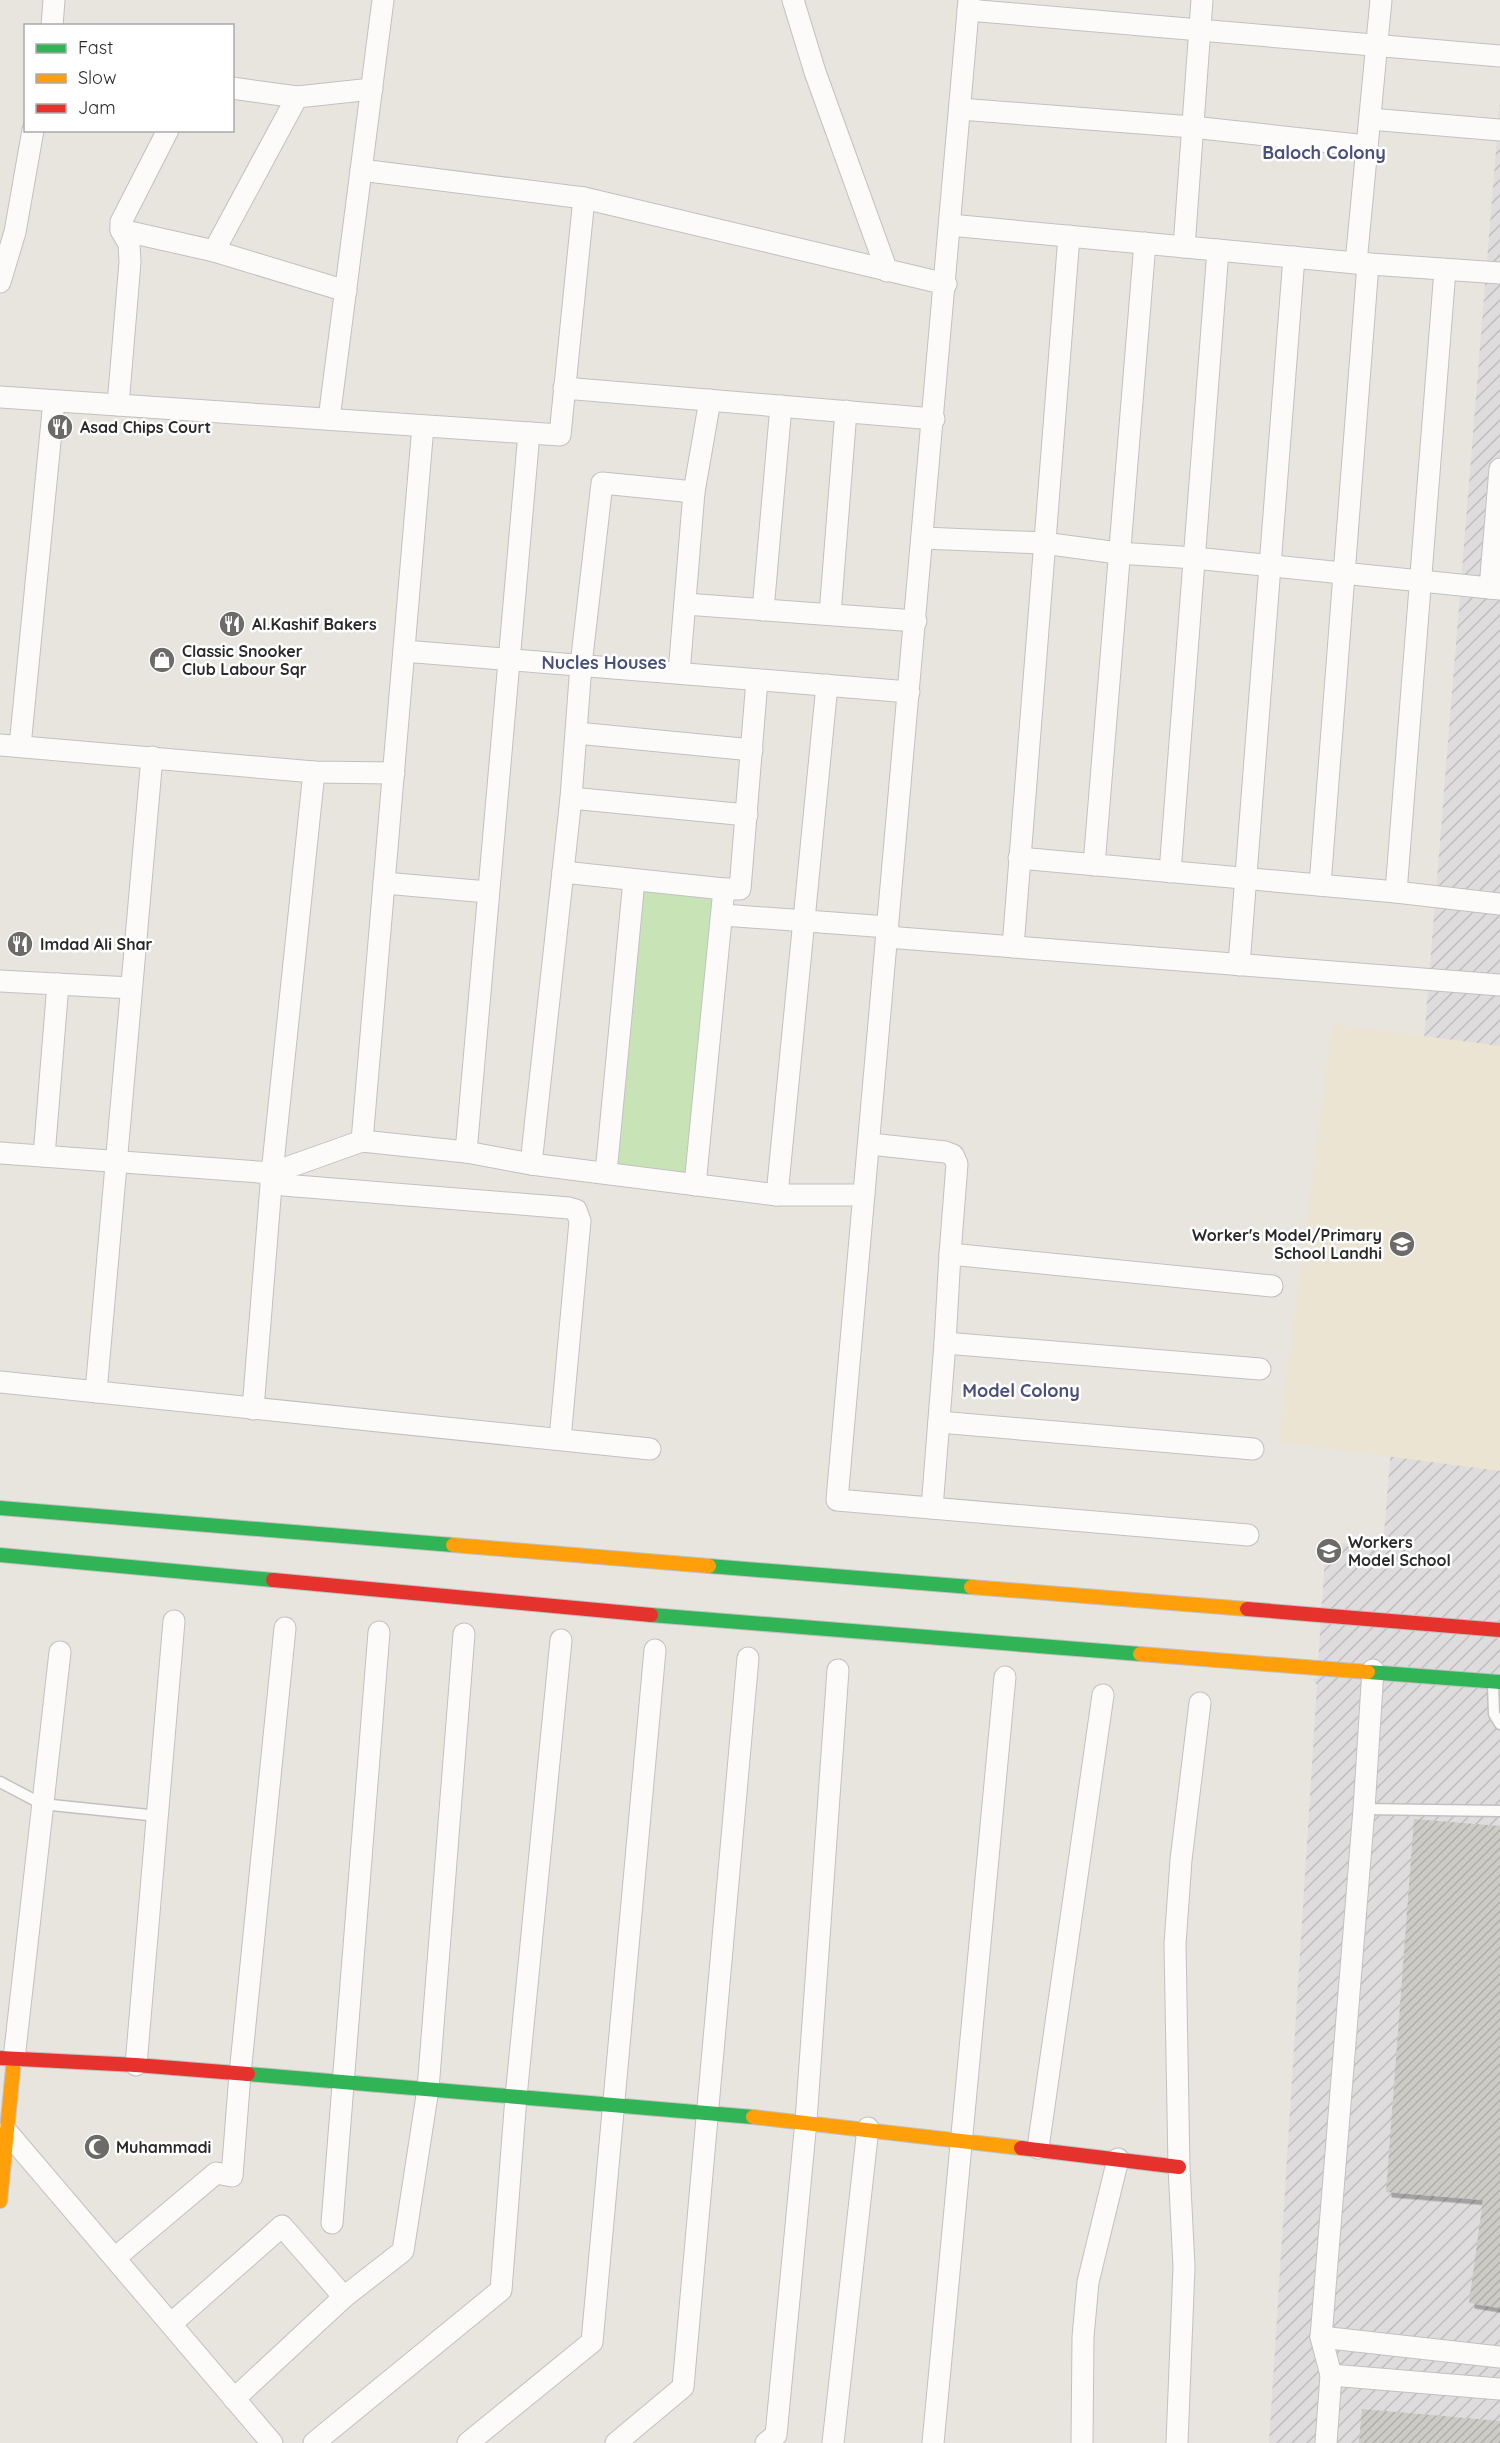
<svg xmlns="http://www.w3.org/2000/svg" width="1500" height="2443" font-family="Quicksand,sans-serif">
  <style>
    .industrial { fill: url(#industrial-furrows) }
    .education { fill: #ebe4d3 }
    .park { fill: #c8e4b7 }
    .building { fill: url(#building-hatch); filter: url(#shadow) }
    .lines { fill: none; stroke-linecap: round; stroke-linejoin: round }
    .lane-casing { stroke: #c2c1c1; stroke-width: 13 }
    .street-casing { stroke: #c2c1c1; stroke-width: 23 }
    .fast-casing { stroke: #c2c1c1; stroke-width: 16 }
    .slow-casing { stroke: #c2c1c1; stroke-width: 16 }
    .jam-casing { stroke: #c2c1c1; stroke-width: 16 }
    .lane { stroke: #fcfbfa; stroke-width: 10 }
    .street { stroke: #fcfbfa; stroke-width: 21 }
    .fast { stroke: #30b455; stroke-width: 14 }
    .slow { stroke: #ff9f0a; stroke-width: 14 }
    .jam { stroke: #e5322d; stroke-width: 14 }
    .labels { text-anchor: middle; stroke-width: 5; stroke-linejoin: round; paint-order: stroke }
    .poi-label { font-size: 16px; font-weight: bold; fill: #2a2a2a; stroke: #fff; text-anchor: start }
    .neighbourhood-label { font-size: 18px; font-weight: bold; fill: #49507b; stroke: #fff }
  </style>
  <defs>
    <pattern id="industrial-furrows" width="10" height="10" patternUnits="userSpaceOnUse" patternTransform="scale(1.5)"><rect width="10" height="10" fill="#dfdcde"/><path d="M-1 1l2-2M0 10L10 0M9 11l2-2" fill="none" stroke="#c0bdbf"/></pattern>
    <pattern id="building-hatch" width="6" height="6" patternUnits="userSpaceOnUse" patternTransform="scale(1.5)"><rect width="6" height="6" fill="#cdcbc6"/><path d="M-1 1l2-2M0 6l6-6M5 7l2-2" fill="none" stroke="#b0aeaa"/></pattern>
    <filter id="shadow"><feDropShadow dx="5.5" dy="5.5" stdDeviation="0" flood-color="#0004"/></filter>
  </defs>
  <rect width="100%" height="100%" fill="#e8e5df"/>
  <polygon class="industrial" points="1500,100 1500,2443 1269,2443 1317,1685 1313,1679 1317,1679 1326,1542 1383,1546"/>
  <polygon class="education" points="1332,1024 1500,1046 1500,1471 1278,1442"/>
  <polygon class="park" points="639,887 721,893 688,1177 617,1168"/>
  <g class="building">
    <polygon points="1414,1819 1500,1826 1500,2308 1469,2303 1483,2200 1386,2192"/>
    <polygon points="1362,2409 1500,2421 1500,2443 1359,2443"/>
  </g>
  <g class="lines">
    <g class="lane-casing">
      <g id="lane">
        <polyline points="1493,1684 1494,1714 1500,1724"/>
        <polyline points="0,1782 42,1804 158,1816"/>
        <polyline points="1364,1809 1500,1811"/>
      </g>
    </g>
    <g class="street-casing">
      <g id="street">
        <polyline points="793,0 815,72 887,271"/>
        <polyline points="969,0 837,1500 1248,1535"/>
        <polyline points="968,10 1500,56"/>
        <polyline points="52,26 54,0"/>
        <polyline points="232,88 297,97 372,89"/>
        <polyline points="960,109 1192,127 1367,146"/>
        <polyline points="1370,119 1500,130"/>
        <polyline points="361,170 584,198 946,284"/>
        <polyline points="950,225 1356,263 1381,0"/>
        <polyline points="121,230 214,251 346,291"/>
        <polyline points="1184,247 1202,0"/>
        <polyline points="214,251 297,97"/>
        <polyline points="1356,263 1500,273"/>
        <polyline points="0,282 15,232 33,130"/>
        <polyline points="564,388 934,419"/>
        <polyline points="0,397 560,435 584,198"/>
        <polyline points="118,405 130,262 129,244 121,230 121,222 168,130"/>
        <polyline points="329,419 383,0"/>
        <polyline points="694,492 710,400"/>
        <polyline points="923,538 1043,543 1118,553 1195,558 1500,589"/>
        <polyline points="1490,588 1500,469"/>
        <polyline points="685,604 916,621"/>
        <polyline points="763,610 781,406"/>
        <polyline points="830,614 846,411"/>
        <polyline points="404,651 909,692"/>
        <polyline points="577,733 752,750"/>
        <polyline points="0,745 314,772 394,773"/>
        <polyline points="20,746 54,401"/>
        <polyline points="571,798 747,815"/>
        <polyline points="1019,858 1396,892 1500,904"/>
        <polyline points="1094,865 1145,243"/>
        <polyline points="563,872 724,889 695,1185"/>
        <polyline points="1170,872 1218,250"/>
        <polyline points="384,883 488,892"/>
        <polyline points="1320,885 1368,264"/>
        <polyline points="724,889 740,889 757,680"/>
        <polyline points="1396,892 1445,270"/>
        <polyline points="723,915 888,927"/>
        <polyline points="887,937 1500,985"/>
        <polyline points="1013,947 1069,236"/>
        <polyline points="1239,965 1294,257"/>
        <polyline points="0,981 131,988"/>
        <polyline points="362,1141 423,426"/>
        <polyline points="870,1144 945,1152 953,1155 957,1164 950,1254"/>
        <polyline points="466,1152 529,433"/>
        <polyline points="0,1153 272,1173 362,1141 466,1152 531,1164 777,1195 864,1195"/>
        <polyline points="44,1156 58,984"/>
        <polyline points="531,1164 571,798 581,665 602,483 694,492 679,673"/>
        <polyline points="606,1173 634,880"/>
        <polyline points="271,1184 569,1208 576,1210 580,1221 560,1439"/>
        <polyline points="777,1195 827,685"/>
        <polyline points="945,1343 1260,1369"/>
        <polyline points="0,1382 650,1449"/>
        <polyline points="96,1392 152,757"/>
        <polyline points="253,1409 272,1173 314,772"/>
        <polyline points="939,1422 1253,1449"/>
        <polyline points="932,1508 945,1343 950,1254 1272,1286"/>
        <polyline points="14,2059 60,1652"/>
        <polyline points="136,2065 174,1621"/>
        <polyline points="7,2132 272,2443"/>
        <polyline points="1038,2148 1103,1695"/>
        <polyline points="332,2223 379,1632"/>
        <polyline points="115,2258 216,2173 232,2176 240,2074 285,1628"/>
        <polyline points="172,2323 282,2226 344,2297"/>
        <polyline points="1321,2337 1500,2357"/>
        <polyline points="1331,2375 1500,2389"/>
        <polyline points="234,2399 344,2297 403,2251 428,2089 464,1634"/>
        <polyline points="314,2443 501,2290 516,2097 561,1640"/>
        <polyline points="468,2443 592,2342 655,1650"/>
        <polyline points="616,2443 683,2387 748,1658"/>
        <polyline points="766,2443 776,2435 806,2121 838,1670"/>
        <polyline points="833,2443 868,2128"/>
        <polyline points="933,2443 1005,1677"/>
        <polyline points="1082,2443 1083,2337 1088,2282 1118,2159"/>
        <polyline points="1177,2443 1184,2267 1179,2167 1175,1944 1181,1860 1200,1703"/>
        <polyline points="1326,2443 1331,2375 1321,2337 1364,1809 1373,1670"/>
      </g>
    </g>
    <g class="fast-casing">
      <g id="fast">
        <polyline points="0,1508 453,1545"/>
        <polyline points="0,1555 273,1580"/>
        <polyline points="709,1566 971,1587"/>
        <polyline points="651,1615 1140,1654"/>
        <polyline points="1368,1672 1500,1682"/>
        <polyline points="248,2074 753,2117"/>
      </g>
    </g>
    <g class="slow-casing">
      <g id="slow">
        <polyline points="453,1545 709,1566"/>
        <polyline points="971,1587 1247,1609"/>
        <polyline points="1140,1654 1368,1672"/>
        <polyline points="753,2117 1021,2148"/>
        <polyline points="0,2201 14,2059"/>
      </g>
    </g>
    <g class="jam-casing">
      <g id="jam">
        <polyline points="273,1580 651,1615"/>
        <polyline points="1247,1609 1500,1630"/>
        <polyline points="0,2058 136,2065 248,2074"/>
        <polyline points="1021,2148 1179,2167"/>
      </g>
    </g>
    <use href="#lane" class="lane"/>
    <use href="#street" class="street"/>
    <use href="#fast" class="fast"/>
    <use href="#slow" class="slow"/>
    <use href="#jam" class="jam"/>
  </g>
  <defs>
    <g id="restaurant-disc" transform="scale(1.35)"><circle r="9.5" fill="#6c6b69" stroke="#fff"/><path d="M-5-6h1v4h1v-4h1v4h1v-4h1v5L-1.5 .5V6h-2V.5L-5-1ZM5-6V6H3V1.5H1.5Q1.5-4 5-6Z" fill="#fff"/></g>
    <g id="shop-disc" transform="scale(1.35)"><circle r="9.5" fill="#6c6b69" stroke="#fff"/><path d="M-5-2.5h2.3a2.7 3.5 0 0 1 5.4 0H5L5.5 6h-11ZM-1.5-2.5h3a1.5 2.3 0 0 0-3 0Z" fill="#fff"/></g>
    <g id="school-disc" transform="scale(1.35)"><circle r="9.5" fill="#6c6b69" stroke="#fff"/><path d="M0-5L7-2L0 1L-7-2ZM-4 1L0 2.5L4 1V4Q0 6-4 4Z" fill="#fff"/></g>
    <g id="mosque-disc" transform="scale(1.35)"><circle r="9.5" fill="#6c6b69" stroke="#fff"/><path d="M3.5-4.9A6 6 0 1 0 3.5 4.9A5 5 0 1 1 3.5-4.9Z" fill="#fff"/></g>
  </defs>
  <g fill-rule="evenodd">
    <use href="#restaurant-disc" x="60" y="427"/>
    <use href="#restaurant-disc" x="232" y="624"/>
    <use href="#shop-disc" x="162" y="660"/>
    <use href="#restaurant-disc" x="20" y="944"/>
    <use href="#school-disc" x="1402" y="1244"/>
    <use href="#school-disc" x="1329" y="1551"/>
    <use href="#mosque-disc" x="97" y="2147"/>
  </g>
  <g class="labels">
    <g class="poi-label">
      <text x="80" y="433">Asad Chips Court</text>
      <text x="252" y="630">Al.Kashif Bakers</text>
      <text x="182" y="657">Classic Snooker<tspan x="182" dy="18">Club Labour Sqr</tspan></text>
      <text x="40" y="950">Imdad Ali Shar</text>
      <text x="1382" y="1241" text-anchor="end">Worker's Model/Primary<tspan x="1382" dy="18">School Landhi</tspan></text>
      <text x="1348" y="1548">Workers<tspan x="1348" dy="18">Model School</tspan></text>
      <text x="116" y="2153">Muhammadi</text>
    </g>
    <g class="neighbourhood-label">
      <text x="1324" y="159">Baloch Colony</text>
      <text x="604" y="669">Nucles Houses</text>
      <text x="1021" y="1397">Model Colony</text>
    </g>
  </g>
  <rect x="24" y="24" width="210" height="108" fill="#ffffff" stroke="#aaaaaa" stroke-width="1.5"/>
  <rect x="36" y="44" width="30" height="9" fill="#30b455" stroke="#aaaaaa" stroke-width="1.5"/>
  <text x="78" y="54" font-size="18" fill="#2a2a2a">Fast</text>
  <rect x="36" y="74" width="30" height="9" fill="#ff9f0a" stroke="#aaaaaa" stroke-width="1.5"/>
  <text x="78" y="84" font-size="18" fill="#2a2a2a">Slow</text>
  <rect x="36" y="104" width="30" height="9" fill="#e5322d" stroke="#aaaaaa" stroke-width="1.5"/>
  <text x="78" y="114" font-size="18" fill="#2a2a2a">Jam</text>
</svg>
